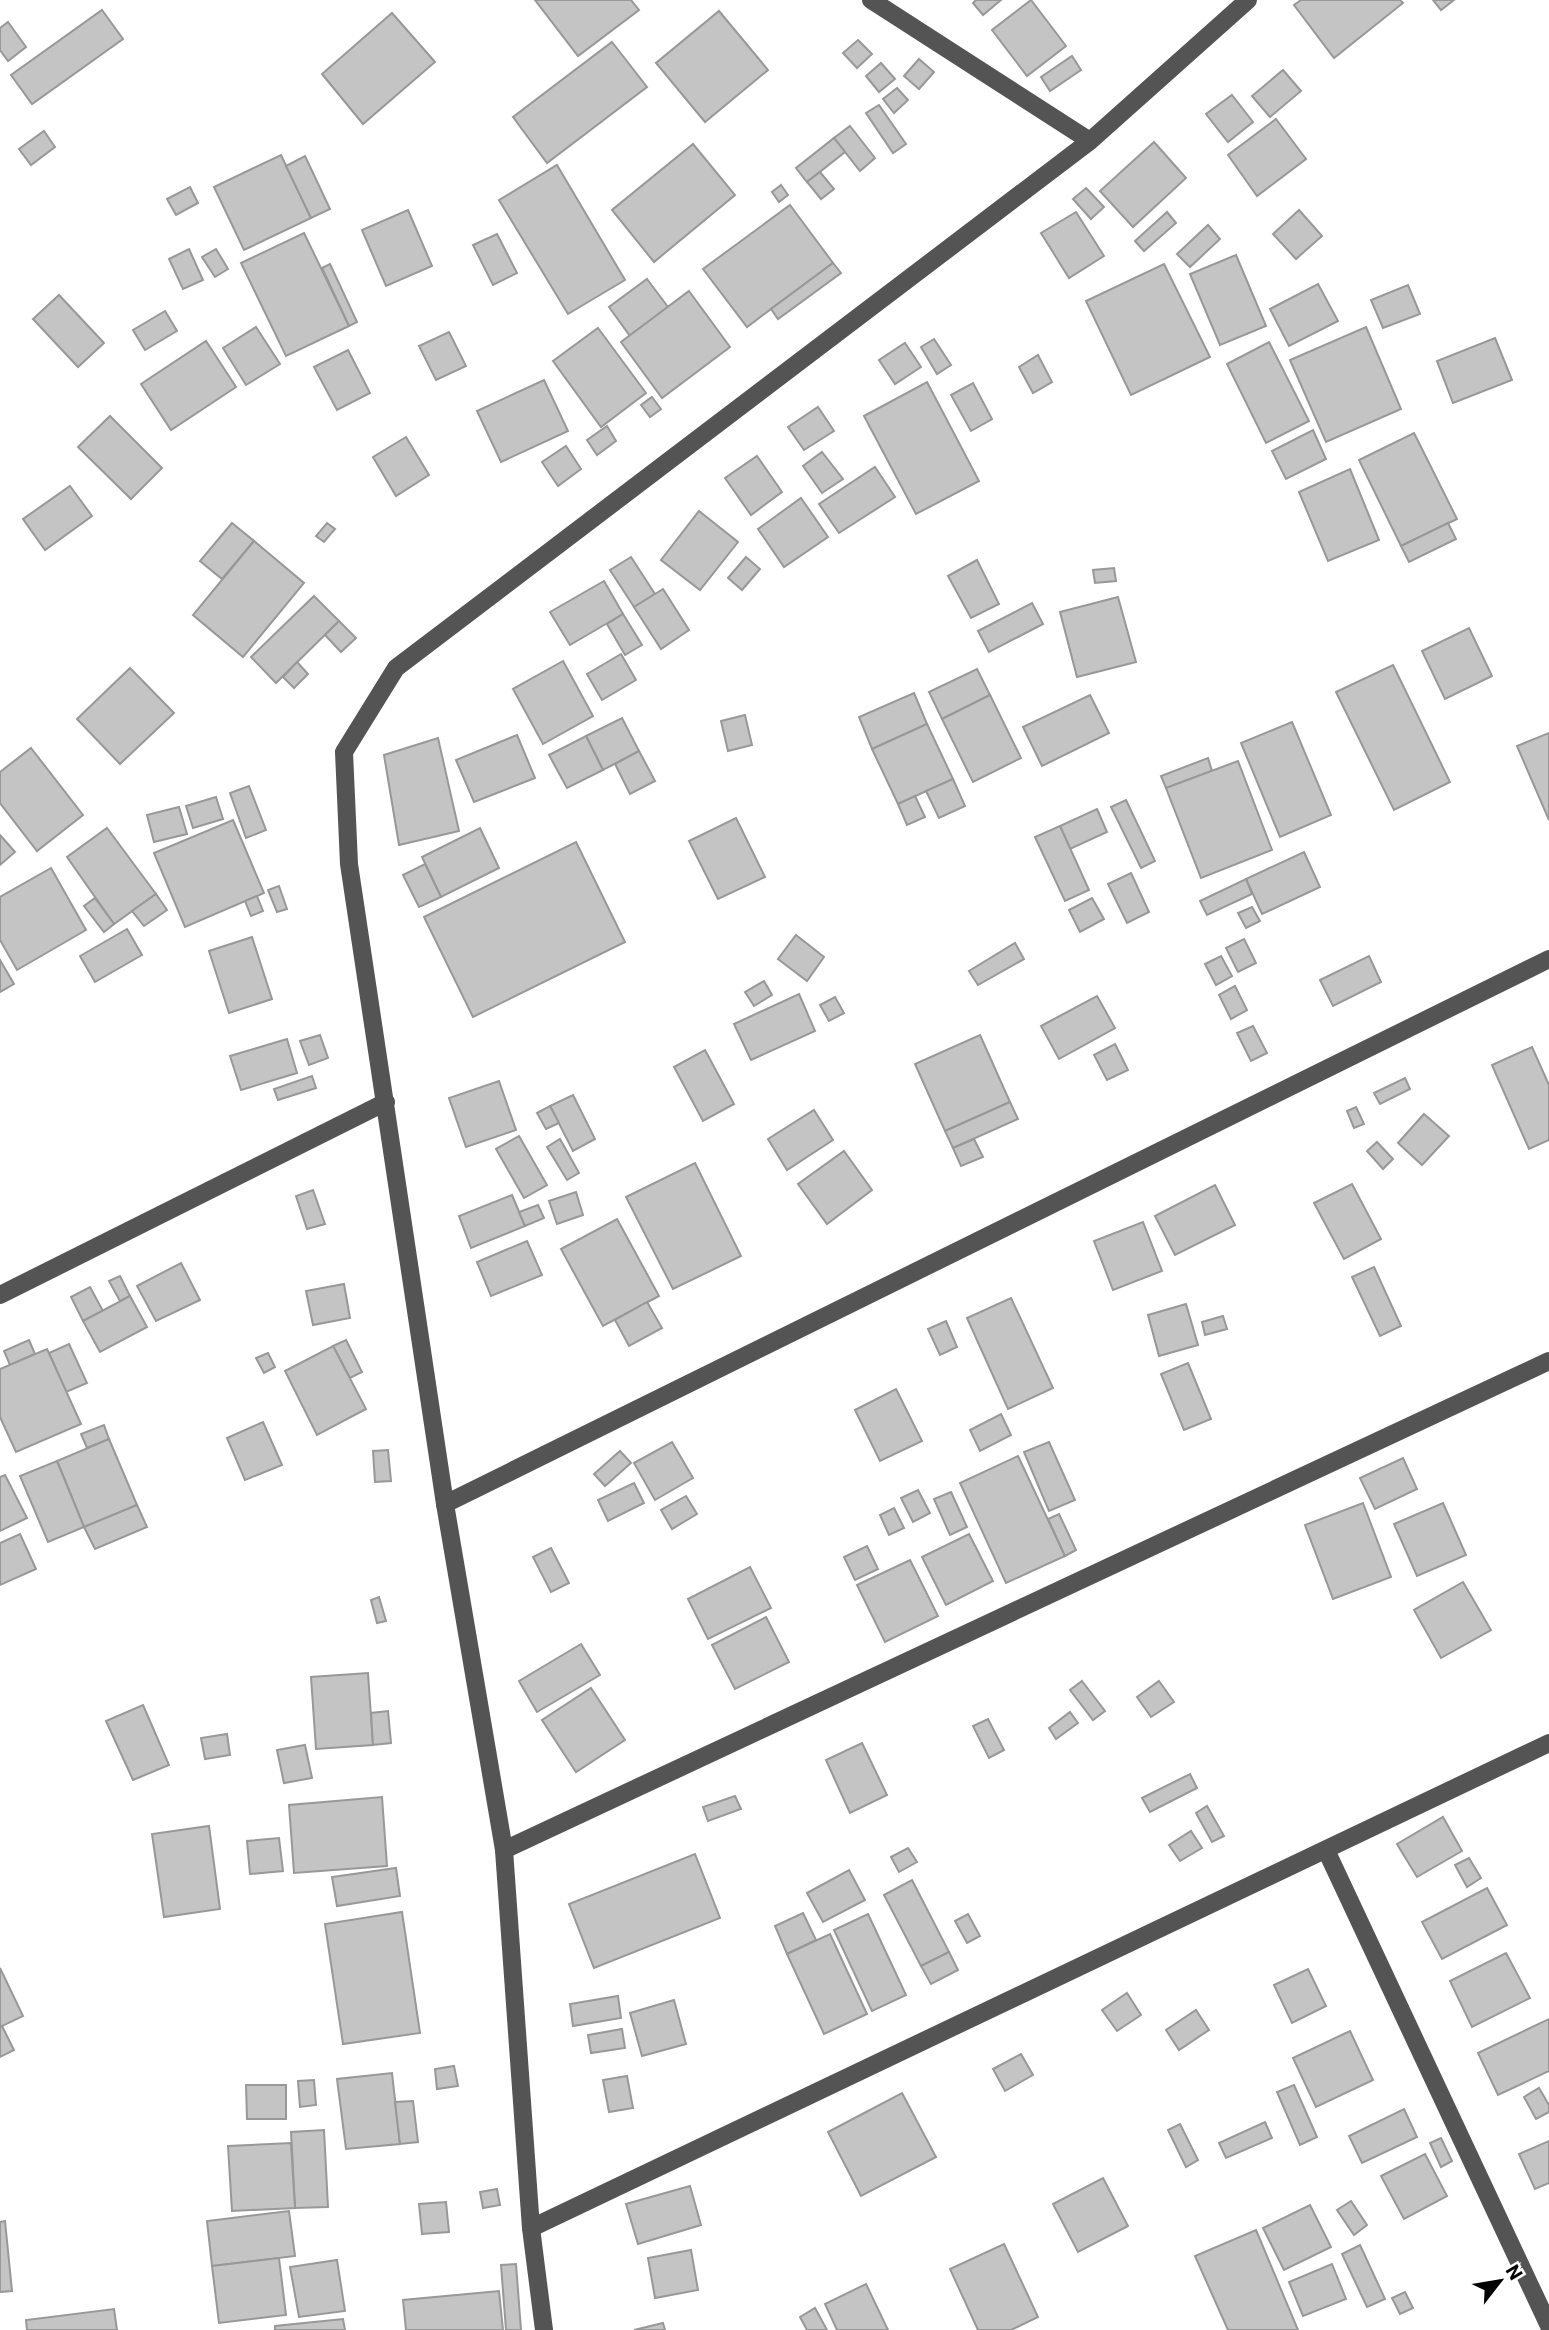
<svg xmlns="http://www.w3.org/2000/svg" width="1549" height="2330" font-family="Roboto,sans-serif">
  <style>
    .building { fill: #c4c4c4; stroke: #989898; stroke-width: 2 }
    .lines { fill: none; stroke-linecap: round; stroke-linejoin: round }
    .minor { stroke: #545454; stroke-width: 18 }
  </style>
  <rect width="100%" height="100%" fill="#fff"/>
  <g class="building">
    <polygon points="535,0 631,0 639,10 578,56"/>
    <polygon points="976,0 1001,0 983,15 973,3"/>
    <polygon points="1031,0 1066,46 1027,76 992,30"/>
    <polygon points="1301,0 1400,0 1403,3 1334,58 1294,5"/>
    <polygon points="1433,0 1454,0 1441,10"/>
    <polygon points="102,10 123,39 32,104 11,75"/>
    <polygon points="719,11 768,70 705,122 656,63"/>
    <polygon points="392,13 435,62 363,124 322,74"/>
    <polygon points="8,22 26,47 8,61 0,50 0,28"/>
    <polygon points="858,40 872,54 857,68 843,53"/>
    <polygon points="612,42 647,87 547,163 513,117"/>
    <polygon points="1072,56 1081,70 1050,91 1041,77"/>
    <polygon points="919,59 934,72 919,89 904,76"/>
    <polygon points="881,63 895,79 879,92 866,76"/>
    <polygon points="1283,70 1301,91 1270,117 1252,96"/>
    <polygon points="897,88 908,100 894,113 883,99"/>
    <polygon points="1232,95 1253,122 1228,142 1206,114"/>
    <polygon points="879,105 906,144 893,153 866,113"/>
    <polygon points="1276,119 1306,159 1257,196 1228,155"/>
    <polygon points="850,126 875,158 860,171 834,138"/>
    <polygon points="44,131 55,147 31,165 19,149"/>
    <polygon points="834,138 845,152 807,182 796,168"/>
    <polygon points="1154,142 1186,178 1133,227 1100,191"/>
    <polygon points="693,144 735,195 654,262 612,210"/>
    <polygon points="281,155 311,218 244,250 214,187"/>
    <polygon points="305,156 330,209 311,218 286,166"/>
    <polygon points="557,165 625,280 568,314 499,200"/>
    <polygon points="820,172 834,189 821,199 807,182"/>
    <polygon points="781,185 788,195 779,202 772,192"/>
    <polygon points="190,187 198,203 176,215 167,199"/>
    <polygon points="1086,188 1104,207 1091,219 1073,199"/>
    <polygon points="790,205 833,263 747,327 703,269"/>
    <polygon points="408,210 432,266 386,286 362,230"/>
    <polygon points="1299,210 1322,236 1296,259 1273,234"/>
    <polygon points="1076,212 1104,256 1069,278 1041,233"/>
    <polygon points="1167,212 1176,223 1144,251 1135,241"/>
    <polygon points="1208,225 1220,239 1190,267 1177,254"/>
    <polygon points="304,233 349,326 286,356 241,263"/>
    <polygon points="497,234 517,273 493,285 473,245"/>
    <polygon points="189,249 203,280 183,289 169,259"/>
    <polygon points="216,249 228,269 215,277 202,257"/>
    <polygon points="1236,255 1266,326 1220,345 1190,274"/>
    <polygon points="833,263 841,273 778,319 771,309"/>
    <polygon points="330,264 357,322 349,326 322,268"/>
    <polygon points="1164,264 1210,357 1131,395 1086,301"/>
    <polygon points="647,279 668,307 630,336 609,307"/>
    <polygon points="1318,284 1338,321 1289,346 1270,309"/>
    <polygon points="1408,285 1420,314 1383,328 1371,300"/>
    <polygon points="689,291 730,347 662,398 621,342"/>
    <polygon points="59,295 104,343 78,367 33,319"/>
    <polygon points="165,311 177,331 145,350 133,330"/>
    <polygon points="256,327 280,364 246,385 223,348"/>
    <polygon points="1366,327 1401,409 1326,442 1290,360"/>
    <polygon points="598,328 646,393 601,427 553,361"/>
    <polygon points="449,332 466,366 436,380 419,346"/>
    <polygon points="1495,338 1512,380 1453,403 1437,361"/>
    <polygon points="934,339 951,365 937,374 921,347"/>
    <polygon points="206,341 236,387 171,430 141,384"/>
    <polygon points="1269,342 1309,421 1266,443 1227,364"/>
    <polygon points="905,343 921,367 895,384 879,360"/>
    <polygon points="348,350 370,393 337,410 314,367"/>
    <polygon points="1038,355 1052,382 1033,393 1019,367"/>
    <polygon points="544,380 568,431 501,462 477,411"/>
    <polygon points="927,382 979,481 916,514 864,416"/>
    <polygon points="973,383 992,419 971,431 951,395"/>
    <polygon points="652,397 661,409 650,417 641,405"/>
    <polygon points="818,407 834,431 804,450 788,427"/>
    <polygon points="110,416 162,468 131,499 78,447"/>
    <polygon points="607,426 616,441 597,455 587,440"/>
    <polygon points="1313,430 1326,459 1286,479 1272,451"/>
    <polygon points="1414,433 1457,519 1401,546 1359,460"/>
    <polygon points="406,437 429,475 396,496 373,457"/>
    <polygon points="566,446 581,469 558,486 542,462"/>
    <polygon points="822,452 843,479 822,493 803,466"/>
    <polygon points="757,456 782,492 751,515 725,478"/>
    <polygon points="875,467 895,497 839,533 819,504"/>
    <polygon points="1350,469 1379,540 1328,561 1299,492"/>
    <polygon points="70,486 92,516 45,550 23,519"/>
    <polygon points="801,498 828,537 784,567 758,529"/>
    <polygon points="699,511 738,542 700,590 661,560"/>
    <polygon points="232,523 254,541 222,579 200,561"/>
    <polygon points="327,523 335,529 324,542 316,536"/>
    <polygon points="1448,523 1456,539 1409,562 1401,546"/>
    <polygon points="254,541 304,583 243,657 193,615"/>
    <polygon points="631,557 655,594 634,607 610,570"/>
    <polygon points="746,557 760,569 742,590 728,578"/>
    <polygon points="977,560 999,604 971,618 948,576"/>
    <polygon points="1114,568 1116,581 1095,583 1093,570"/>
    <polygon points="604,581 623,614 570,645 550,612"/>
    <polygon points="663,589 689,630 661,649 634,607"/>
    <polygon points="314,596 339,621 276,683 251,657"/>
    <polygon points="1118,597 1136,662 1077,677 1060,612"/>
    <polygon points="1032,603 1043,624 989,652 978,631"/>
    <polygon points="623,614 642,645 625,655 607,624"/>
    <polygon points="339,621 356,638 341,652 325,635"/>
    <polygon points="1469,628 1492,676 1445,699 1422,651"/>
    <polygon points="621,654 636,680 602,700 587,674"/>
    <polygon points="563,661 593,716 543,744 513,689"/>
    <polygon points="297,662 308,674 294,688 283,677"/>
    <polygon points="1393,665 1450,782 1394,810 1336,692"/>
    <polygon points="130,668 174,713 120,764 77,719"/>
    <polygon points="977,669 990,695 942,719 929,692"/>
    <polygon points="914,693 927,724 872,749 859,717"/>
    <polygon points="990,695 1021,758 973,782 942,719"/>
    <polygon points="1090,695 1109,733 1042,766 1023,727"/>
    <polygon points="745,715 752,745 728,751 721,721"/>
    <polygon points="622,718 639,751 603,770 586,736"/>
    <polygon points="1292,722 1331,815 1280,837 1241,743"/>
    <polygon points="927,724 953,779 898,804 872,749"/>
    <polygon points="1549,733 1549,820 1517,746"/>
    <polygon points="517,735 535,778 474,802 456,760"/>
    <polygon points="586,736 603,770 567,788 549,755"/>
    <polygon points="438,738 459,831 399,845 384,755"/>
    <polygon points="31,748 83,815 37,851 0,803 0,772"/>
    <polygon points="639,751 655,781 630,794 615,764"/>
    <polygon points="1208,758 1212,771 1166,788 1161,776"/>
    <polygon points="1238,761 1272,850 1201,878 1166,788"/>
    <polygon points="953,779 965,806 939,818 926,791"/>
    <polygon points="249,786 266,830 246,838 230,793"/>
    <polygon points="915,796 925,817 907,825 898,804"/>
    <polygon points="216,797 223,819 193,828 186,806"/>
    <polygon points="1126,800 1155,861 1141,868 1111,807"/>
    <polygon points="179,807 187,834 154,842 147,815"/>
    <polygon points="1097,809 1107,832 1070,849 1060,826"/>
    <polygon points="736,818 765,877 718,899 689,841"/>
    <polygon points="233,820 264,893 185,927 154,853"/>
    <polygon points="1060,826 1089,890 1065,901 1035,837"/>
    <polygon points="107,828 156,894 114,924 67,857"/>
    <polygon points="480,828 499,868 441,897 422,857"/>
    <polygon points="0,835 15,852 0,865"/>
    <polygon points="576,842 625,942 473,1017 424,917"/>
    <polygon points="1304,852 1320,887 1262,914 1246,879"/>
    <polygon points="425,864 441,897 419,907 403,875"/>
    <polygon points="51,868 86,930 17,970 0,940 0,897"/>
    <polygon points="1131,873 1149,912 1127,923 1108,884"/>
    <polygon points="1246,879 1252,894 1207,915 1200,901"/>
    <polygon points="279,886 287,909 277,912 268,890"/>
    <polygon points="156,894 167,910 144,926 132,911"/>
    <polygon points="257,896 263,911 251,916 245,901"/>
    <polygon points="95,898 114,924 104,932 84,906"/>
    <polygon points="1092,898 1104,919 1080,932 1069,910"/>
    <polygon points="1252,907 1260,921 1246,928 1238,913"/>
    <polygon points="127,929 142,955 95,982 80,956"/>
    <polygon points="796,935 824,957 807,981 778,959"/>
    <polygon points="252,937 272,999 229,1013 209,951"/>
    <polygon points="1244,939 1256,963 1238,972 1226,948"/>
    <polygon points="1015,943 1024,959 978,985 969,971"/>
    <polygon points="1221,956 1232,976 1216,985 1205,964"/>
    <polygon points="1369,956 1381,982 1333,1006 1320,980"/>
    <polygon points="0,960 14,984 0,992"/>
    <polygon points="764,981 772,995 754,1006 745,992"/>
    <polygon points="1235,986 1247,1010 1231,1019 1219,995"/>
    <polygon points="799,994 815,1031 751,1060 734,1024"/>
    <polygon points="1097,996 1115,1028 1059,1059 1041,1026"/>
    <polygon points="835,997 844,1013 829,1021 820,1005"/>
    <polygon points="1253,1026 1267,1053 1251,1061 1237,1033"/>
    <polygon points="320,1035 328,1058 309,1065 300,1041"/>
    <polygon points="980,1035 1010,1102 945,1131 915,1064"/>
    <polygon points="287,1039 297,1073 241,1090 230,1056"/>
    <polygon points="1115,1044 1128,1070 1107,1080 1094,1055"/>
    <polygon points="1532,1047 1549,1085 1549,1140 1529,1149 1492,1065"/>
    <polygon points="705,1050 734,1104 703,1121 674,1067"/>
    <polygon points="312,1076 316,1088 278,1100 274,1089"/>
    <polygon points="1405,1078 1410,1089 1380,1104 1374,1093"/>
    <polygon points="499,1081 516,1130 466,1147 449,1098"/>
    <polygon points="573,1095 595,1139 573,1151 550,1106"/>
    <polygon points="1010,1102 1018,1119 953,1148 945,1131"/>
    <polygon points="550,1106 559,1123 546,1129 537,1113"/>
    <polygon points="1356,1107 1364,1124 1354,1128 1347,1111"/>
    <polygon points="814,1110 833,1140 787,1170 768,1139"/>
    <polygon points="1424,1114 1449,1136 1422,1165 1398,1143"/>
    <polygon points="519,1136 547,1185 524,1198 496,1149"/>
    <polygon points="560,1139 579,1173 567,1180 547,1147"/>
    <polygon points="974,1139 983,1157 961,1166 953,1148"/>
    <polygon points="1377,1142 1393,1159 1383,1169 1367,1151"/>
    <polygon points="844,1151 872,1190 827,1224 798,1184"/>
    <polygon points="695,1163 741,1256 673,1289 626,1197"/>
    <polygon points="1352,1184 1381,1239 1344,1259 1314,1203"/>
    <polygon points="1215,1185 1235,1225 1175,1255 1155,1216"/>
    <polygon points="313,1190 325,1224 307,1229 296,1196"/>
    <polygon points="576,1192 583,1215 557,1224 549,1201"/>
    <polygon points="512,1195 525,1226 471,1248 459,1216"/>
    <polygon points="538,1205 544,1218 525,1226 519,1212"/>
    <polygon points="617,1219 659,1296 603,1326 561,1249"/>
    <polygon points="1143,1222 1162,1271 1113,1290 1094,1241"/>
    <polygon points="527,1241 542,1275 491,1296 477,1262"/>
    <polygon points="181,1263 200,1300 156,1321 137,1286"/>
    <polygon points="1374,1267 1401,1326 1380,1336 1352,1277"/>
    <polygon points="120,1276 130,1296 120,1301 109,1281"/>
    <polygon points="344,1284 350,1318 313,1325 306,1291"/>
    <polygon points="90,1287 103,1311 83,1321 71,1297"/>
    <polygon points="130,1296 147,1327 100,1352 83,1321"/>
    <polygon points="1011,1298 1053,1388 1008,1409 967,1318"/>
    <polygon points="647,1302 662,1328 629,1346 615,1320"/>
    <polygon points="1186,1304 1198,1345 1159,1356 1148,1315"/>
    <polygon points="1223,1316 1227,1329 1205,1335 1202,1322"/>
    <polygon points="946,1321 957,1347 940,1355 928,1329"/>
    <polygon points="29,1340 35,1354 10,1365 4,1351"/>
    <polygon points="346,1340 362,1372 350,1378 333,1346"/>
    <polygon points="69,1344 87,1383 66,1392 49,1353"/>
    <polygon points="333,1346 366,1409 317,1435 285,1371"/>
    <polygon points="47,1349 81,1424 16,1452 0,1417 0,1369"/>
    <polygon points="268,1353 275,1367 264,1373 256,1358"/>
    <polygon points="1188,1363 1211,1419 1184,1430 1161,1374"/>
    <polygon points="896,1389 922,1441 880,1461 855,1410"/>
    <polygon points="1001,1414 1011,1435 980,1451 970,1430"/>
    <polygon points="263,1422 282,1465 245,1480 227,1438"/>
    <polygon points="104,1425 109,1439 87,1448 81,1434"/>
    <polygon points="109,1439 137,1505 84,1527 57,1461"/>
    <polygon points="672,1442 693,1478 655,1500 634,1463"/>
    <polygon points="1049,1442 1075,1500 1049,1511 1024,1452"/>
    <polygon points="388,1450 391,1481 375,1482 373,1451"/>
    <polygon points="620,1451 631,1463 605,1486 594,1474"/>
    <polygon points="1018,1456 1065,1556 1006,1583 960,1483"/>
    <polygon points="1403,1458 1417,1489 1375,1509 1360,1478"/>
    <polygon points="57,1461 84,1527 48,1542 20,1476"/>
    <polygon points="5,1475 27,1518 0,1531 0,1477"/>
    <polygon points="634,1483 644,1503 608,1521 598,1500"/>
    <polygon points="918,1490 930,1513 913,1522 901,1498"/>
    <polygon points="951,1492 967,1527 950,1535 934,1499"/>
    <polygon points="686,1496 697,1514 672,1529 661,1510"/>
    <polygon points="1363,1503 1391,1577 1333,1599 1305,1525"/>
    <polygon points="1443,1503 1466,1555 1417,1576 1394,1524"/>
    <polygon points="137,1505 147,1527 95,1549 84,1527"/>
    <polygon points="894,1508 904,1528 889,1535 880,1515"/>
    <polygon points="1059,1514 1076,1550 1065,1556 1048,1519"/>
    <polygon points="20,1534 36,1569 0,1585 0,1543"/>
    <polygon points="969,1534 993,1581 946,1605 922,1557"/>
    <polygon points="867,1546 878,1569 855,1580 844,1557"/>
    <polygon points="551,1548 569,1583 551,1592 533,1557"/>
    <polygon points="910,1560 938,1616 885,1642 857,1585"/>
    <polygon points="750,1567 771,1608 708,1639 688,1599"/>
    <polygon points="1463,1582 1491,1630 1441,1658 1414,1610"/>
    <polygon points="379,1597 386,1621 377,1623 371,1600"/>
    <polygon points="766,1617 789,1662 735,1689 712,1645"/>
    <polygon points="581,1644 600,1675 537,1712 519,1681"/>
    <polygon points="368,1673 373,1745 316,1749 311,1677"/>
    <polygon points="1082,1681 1105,1711 1093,1720 1070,1690"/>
    <polygon points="1159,1681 1174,1702 1151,1717 1137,1697"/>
    <polygon points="591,1688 625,1740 576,1772 542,1720"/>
    <polygon points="143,1705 169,1765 133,1780 106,1721"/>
    <polygon points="388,1711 391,1743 373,1745 371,1713"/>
    <polygon points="1070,1712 1078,1723 1056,1739 1049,1728"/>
    <polygon points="988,1719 1004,1750 989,1758 973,1726"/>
    <polygon points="227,1734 230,1755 205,1759 201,1738"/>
    <polygon points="862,1743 887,1795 850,1813 826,1760"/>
    <polygon points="305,1745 312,1778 284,1783 277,1750"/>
    <polygon points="1190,1774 1197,1788 1150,1812 1142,1798"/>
    <polygon points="735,1796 741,1809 708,1821 703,1807"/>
    <polygon points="382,1797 387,1866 294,1873 289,1805"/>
    <polygon points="1207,1806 1224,1836 1212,1842 1196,1813"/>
    <polygon points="1443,1817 1462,1851 1417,1877 1397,1844"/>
    <polygon points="209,1826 220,1909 164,1917 152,1834"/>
    <polygon points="1191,1831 1202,1848 1180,1861 1169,1845"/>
    <polygon points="279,1838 283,1871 250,1874 247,1841"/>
    <polygon points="908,1848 917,1862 899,1872 891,1857"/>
    <polygon points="695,1854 720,1918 594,1968 569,1904"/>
    <polygon points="1469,1858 1481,1878 1467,1887 1455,1865"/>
    <polygon points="396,1868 400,1896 337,1906 332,1877"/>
    <polygon points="849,1870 865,1900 823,1922 807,1893"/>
    <polygon points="912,1880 949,1952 921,1966 884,1895"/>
    <polygon points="1487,1888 1507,1925 1442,1959 1422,1922"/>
    <polygon points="402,1912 420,2033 343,2044 325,1924"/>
    <polygon points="803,1913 816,1940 787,1954 775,1926"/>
    <polygon points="868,1914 906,1995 872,2011 834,1930"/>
    <polygon points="968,1914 980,1936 967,1943 955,1921"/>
    <polygon points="830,1934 867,2014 824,2034 787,1954"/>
    <polygon points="949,1952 958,1970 931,1984 921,1966"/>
    <polygon points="1506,1953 1530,1998 1472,2027 1450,1981"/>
    <polygon points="0,1968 23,2016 0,2027"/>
    <polygon points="1308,1969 1326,2006 1292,2023 1274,1985"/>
    <polygon points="1127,1993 1141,2015 1117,2031 1102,2010"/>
    <polygon points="618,1996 621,2018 573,2026 570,2004"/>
    <polygon points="674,2000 686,2044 642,2056 630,2013"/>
    <polygon points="1196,2010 1209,2030 1179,2050 1166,2030"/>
    <polygon points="1549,2019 1549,2071 1498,2095 1478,2053"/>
    <polygon points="2,2026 14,2050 0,2057 0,2027"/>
    <polygon points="622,2029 625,2048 591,2053 588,2035"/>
    <polygon points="1350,2031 1373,2080 1316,2107 1293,2058"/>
    <polygon points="1021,2054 1033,2075 1005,2091 993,2069"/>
    <polygon points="454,2066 458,2086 437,2089 435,2069"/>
    <polygon points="392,2073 400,2144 346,2149 337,2079"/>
    <polygon points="627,2076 633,2108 609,2112 603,2080"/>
    <polygon points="314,2080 316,2105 300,2107 298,2081"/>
    <polygon points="246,2085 286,2085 286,2119 247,2119"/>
    <polygon points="1294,2085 1317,2137 1300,2145 1277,2092"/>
    <polygon points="1539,2088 1549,2105 1549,2112 1536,2119 1524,2097"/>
    <polygon points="902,2093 936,2157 861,2196 828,2132"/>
    <polygon points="413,2101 418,2142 400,2144 395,2102"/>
    <polygon points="1404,2109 1417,2137 1362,2163 1349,2136"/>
    <polygon points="1265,2122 1272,2138 1226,2158 1219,2143"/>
    <polygon points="1180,2124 1198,2160 1186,2167 1168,2130"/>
    <polygon points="324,2130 328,2207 295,2208 291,2132"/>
    <polygon points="1441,2138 1452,2161 1441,2167 1430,2143"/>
    <polygon points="1549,2141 1549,2183 1535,2189 1519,2154"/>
    <polygon points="291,2143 295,2208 232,2211 228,2146"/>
    <polygon points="1425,2154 1447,2196 1404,2219 1381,2176"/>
    <polygon points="1103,2178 1128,2226 1078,2252 1053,2204"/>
    <polygon points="690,2186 701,2225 638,2244 626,2204"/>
    <polygon points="497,2189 500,2205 483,2208 480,2192"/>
    <polygon points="1351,2201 1367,2225 1354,2235 1337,2210"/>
    <polygon points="446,2202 449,2232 422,2234 419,2204"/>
    <polygon points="1310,2205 1331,2247 1284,2270 1263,2228"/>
    <polygon points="289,2211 295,2256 212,2266 207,2221"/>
    <polygon points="5,2221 12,2291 0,2292 0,2222"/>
    <polygon points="1256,2230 1298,2330 1228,2330 1195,2256"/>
    <polygon points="1004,2244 1038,2317 1011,2330 978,2330 950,2269"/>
    <polygon points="1360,2245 1385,2299 1367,2307 1342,2254"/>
    <polygon points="691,2250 698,2290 655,2298 648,2258"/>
    <polygon points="279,2258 286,2315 219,2323 212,2266"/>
    <polygon points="337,2260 345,2311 299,2317 290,2267"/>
    <polygon points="516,2264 521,2330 506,2330 501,2265"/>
    <polygon points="1332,2264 1346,2299 1303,2316 1289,2282"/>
    <polygon points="866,2284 888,2330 837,2330 825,2304"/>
    <polygon points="499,2291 503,2330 406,2330 403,2300"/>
    <polygon points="1405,2292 1413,2308 1400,2314 1392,2298"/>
    <polygon points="815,2308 827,2330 807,2330 800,2317"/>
    <polygon points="114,2309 117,2330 27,2330 26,2320"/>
    <polygon points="343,2319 345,2330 275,2330 275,2326"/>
    <polygon points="663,2323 665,2330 634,2330"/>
  </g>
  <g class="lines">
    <g class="minor">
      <polyline points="871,0 1090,141"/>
      <polyline points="0,1295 386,1102"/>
      <polyline points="445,1504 1549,959"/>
      <polyline points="504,1850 1549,1361"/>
      <polyline points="1326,1850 1549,2326"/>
      <polyline points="531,2228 1549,1743"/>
      <polyline points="544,2330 531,2228 504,1850 445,1504 349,864 344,752 396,668 1090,141 1248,0"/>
    </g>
  </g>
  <g transform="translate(1500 2281) rotate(59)" stroke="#ffffff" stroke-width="5" paint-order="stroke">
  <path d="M0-5L12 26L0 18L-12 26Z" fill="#000000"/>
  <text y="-10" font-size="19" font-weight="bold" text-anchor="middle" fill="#000000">N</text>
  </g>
</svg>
